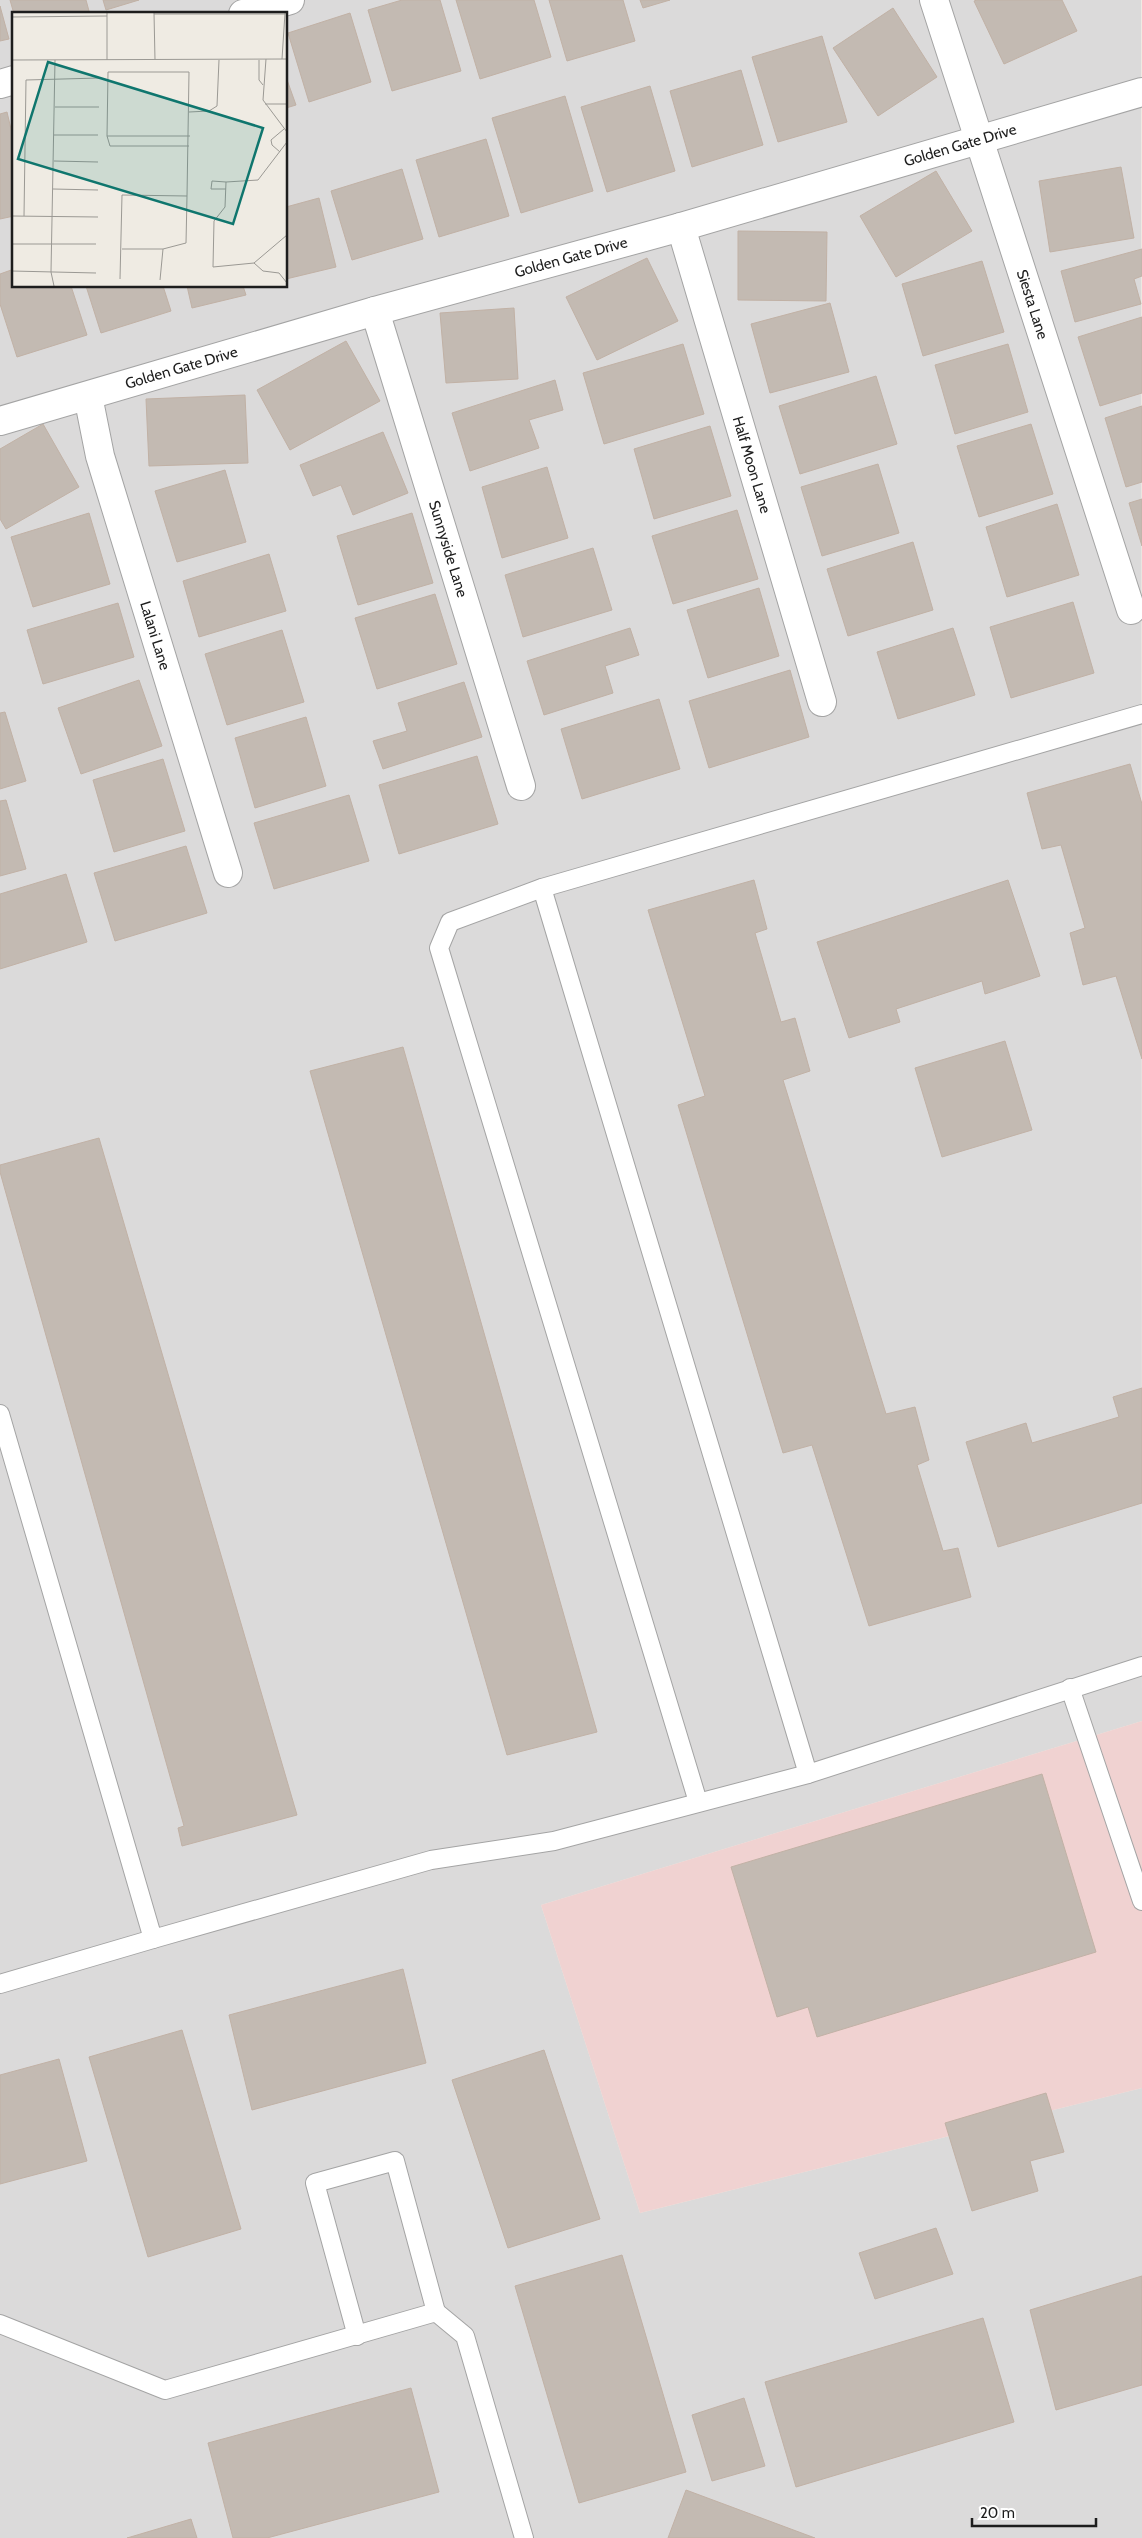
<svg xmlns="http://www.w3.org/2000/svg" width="1142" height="2538" font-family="Cabin,sans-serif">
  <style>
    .residential { fill: #dbdada; fill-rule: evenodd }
    .commercial { fill: #f0d2d1 }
    .building { fill: #c3bab2; stroke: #c1b1a5 }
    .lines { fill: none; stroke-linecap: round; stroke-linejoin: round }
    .service-casing { stroke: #a4a4a4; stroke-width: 20 }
    .minor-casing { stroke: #a4a4a4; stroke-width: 30 }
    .service { stroke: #fff; stroke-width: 18 }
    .minor { stroke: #fff; stroke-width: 28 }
    .labels { text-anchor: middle; stroke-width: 4; stroke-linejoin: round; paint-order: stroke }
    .street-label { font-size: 15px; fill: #1d1d1d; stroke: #fff }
    .inset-road { fill: none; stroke: #9b9994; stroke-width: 1 }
    .view { fill: #0f766e; fill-opacity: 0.15; stroke: #0f766e; stroke-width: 2.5 }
    .inset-edge { fill: none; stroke: #1d1d1d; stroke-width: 2.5 }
  </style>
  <rect width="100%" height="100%" fill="#efebe3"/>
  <path class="residential" d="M0 0H1141L1142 1721 541 1905 640 2213 1142 2088V2538H0ZM14 14H286V286H14Z"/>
  <polygon class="commercial" points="1142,1721 1142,2088 640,2213 541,1905"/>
  <g class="building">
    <polygon points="10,0 86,0 89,11 81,14 14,14"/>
    <polygon points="103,0 139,0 106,10"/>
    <polygon points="402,0 440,0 461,71 392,91 368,10"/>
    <polygon points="456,0 534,0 551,57 480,79"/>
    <polygon points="549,0 623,0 635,41 567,61"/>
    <polygon points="640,0 670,0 643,8"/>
    <polygon points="977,0 1062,0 1077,31 1004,64 974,1"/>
    <polygon points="0,6 9,39 0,41"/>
    <polygon points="893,8 937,77 878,116 833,48"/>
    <polygon points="350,13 371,82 309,102 288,33"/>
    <polygon points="822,36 847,122 778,142 752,57"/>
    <polygon points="741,70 763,145 692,167 670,91"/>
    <polygon points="286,77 296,105 286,108"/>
    <polygon points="650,86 675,171 607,192 581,107"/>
    <polygon points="565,96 593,191 521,213 492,118"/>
    <polygon points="7,112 14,142 14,216 0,219 0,114"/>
    <polygon points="486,139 509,216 439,237 416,160"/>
    <polygon points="1121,167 1134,238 1050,252 1039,181"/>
    <polygon points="402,169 423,239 352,260 331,191"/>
    <polygon points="936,171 972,231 896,277 860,216"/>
    <polygon points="319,198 336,267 286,279 286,207"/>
    <polygon points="738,231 827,232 826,301 738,300"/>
    <polygon points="1142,249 1142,276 1134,279 1141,304 1075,322 1061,271"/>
    <polygon points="647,258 678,321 597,360 566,297"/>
    <polygon points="982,261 1004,332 923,356 902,284"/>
    <polygon points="14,269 14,286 71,286 87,335 17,357 0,304 0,274"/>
    <polygon points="86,286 163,286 171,311 101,333"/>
    <polygon points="187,286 243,286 246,295 192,308"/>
    <polygon points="830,303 849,372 770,393 751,324"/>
    <polygon points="514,308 518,379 446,383 440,313"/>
    <polygon points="1142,317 1142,393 1100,406 1078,337"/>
    <polygon points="346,341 380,401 290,450 257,390"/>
    <polygon points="683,344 704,414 604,444 583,373"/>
    <polygon points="1008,344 1028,412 955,434 935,365"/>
    <polygon points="876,376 897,444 800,474 779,406"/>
    <polygon points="555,380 563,410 529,420 539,448 470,471 452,413"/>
    <polygon points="245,395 248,463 149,466 146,399"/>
    <polygon points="1142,406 1142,482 1126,487 1105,418"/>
    <polygon points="43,424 79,487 6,529 0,519 0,449"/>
    <polygon points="1031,424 1053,494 979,517 957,446"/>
    <polygon points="710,426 731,496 654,519 634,449"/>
    <polygon points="383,432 408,493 353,515 341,485 313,496 300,465"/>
    <polygon points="878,464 899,533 822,556 801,487"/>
    <polygon points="547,467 568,538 502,558 482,487"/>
    <polygon points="225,470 246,542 177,562 155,491"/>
    <polygon points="1142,499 1142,546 1129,503"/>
    <polygon points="1057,504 1079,575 1007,597 986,527"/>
    <polygon points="737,510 758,579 673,604 652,536"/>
    <polygon points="89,513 110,584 33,607 11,537"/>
    <polygon points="412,513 433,583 358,605 337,536"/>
    <polygon points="913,542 933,610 848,636 827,569"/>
    <polygon points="593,548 612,610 523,637 505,575"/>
    <polygon points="269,554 286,611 199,637 183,581"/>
    <polygon points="759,588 779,656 708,678 687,610"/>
    <polygon points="435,594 457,664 377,689 355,618"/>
    <polygon points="1073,602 1094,673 1011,698 990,627"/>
    <polygon points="118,603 134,657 43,684 27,630"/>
    <polygon points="630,628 639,655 605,666 613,693 544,715 527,661"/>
    <polygon points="953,628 975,695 898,719 877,652"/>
    <polygon points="282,630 304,702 227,725 205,654"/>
    <polygon points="790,670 809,737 709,768 689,701"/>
    <polygon points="139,680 162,746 81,774 58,708"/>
    <polygon points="464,682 482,737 383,769 373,741 407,731 398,703"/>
    <polygon points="659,699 680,769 582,799 561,729"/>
    <polygon points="5,712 26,781 0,789 0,713"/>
    <polygon points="306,717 326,786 255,808 235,738"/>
    <polygon points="477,756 498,824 399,854 379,785"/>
    <polygon points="163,759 185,831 114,852 93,780"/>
    <polygon points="1130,764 1142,804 1142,1059 1116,976 1083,985 1070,933 1085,928 1061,845 1042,849 1027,793"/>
    <polygon points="349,795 369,861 274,889 254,823"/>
    <polygon points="6,800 26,869 0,876 0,801"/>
    <polygon points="186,846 207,913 115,941 94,873"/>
    <polygon points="66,874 87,942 0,969 0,894"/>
    <polygon points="754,880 767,929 755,933 781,1022 795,1018 810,1071 783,1080 886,1414 915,1407 929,1460 917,1465 943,1551 958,1548 971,1597 869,1626 812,1445 783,1453 678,1105 705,1096 648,910"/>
    <polygon points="1008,880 1040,976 985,994 982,981 896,1009 900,1022 849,1038 817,942"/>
    <polygon points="1005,1041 1032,1130 942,1157 915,1068"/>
    <polygon points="403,1047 597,1732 507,1755 310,1071"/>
    <polygon points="99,1138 297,1815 182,1846 178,1828 184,1826 0,1172 0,1165"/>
    <polygon points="1142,1388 1142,1503 998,1547 966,1442 1026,1423 1032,1443 1119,1417 1113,1397"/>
    <polygon points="1042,1774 1096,1952 817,2037 808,2007 777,2017 731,1867"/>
    <polygon points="403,1969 426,2063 252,2110 229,2015"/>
    <polygon points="182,2030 241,2229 148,2257 89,2057"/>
    <polygon points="544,2050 600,2219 508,2248 452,2080"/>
    <polygon points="59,2059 87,2161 0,2184 0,2075"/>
    <polygon points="1046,2093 1064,2152 1030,2161 1038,2191 972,2211 945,2123"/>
    <polygon points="936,2228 953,2274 875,2299 859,2253"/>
    <polygon points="622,2255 686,2472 579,2503 515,2286"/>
    <polygon points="1142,2276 1142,2385 1056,2410 1030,2310"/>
    <polygon points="983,2318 1014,2422 796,2487 765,2382"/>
    <polygon points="411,2388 439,2492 267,2538 233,2538 208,2443"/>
    <polygon points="744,2398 765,2466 712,2481 692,2415"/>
    <polygon points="686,2490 815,2538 668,2538"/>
    <polygon points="191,2519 197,2538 127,2538"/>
  </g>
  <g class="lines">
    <g class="service-casing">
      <g id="service">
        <polyline points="542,888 450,922 439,948 698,1802"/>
        <polyline points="0,1414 153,1939 431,1860 554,1841 808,1774 1142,1666"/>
        <polyline points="1070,1688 1142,1901"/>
        <polyline points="808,1774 542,888 1142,714"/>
        <polyline points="0,1984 153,1939"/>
        <polyline points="0,2324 165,2390 436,2312 465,2336 524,2538"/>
        <polyline points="357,2336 315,2183 395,2161 436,2312"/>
      </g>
    </g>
    <g class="minor-casing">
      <g id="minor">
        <path id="s1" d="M934 0 1131 610"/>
        <polyline points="243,14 290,0"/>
        <polyline points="0,84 14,80"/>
        <path id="s2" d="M681 227 822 702"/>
        <path id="s3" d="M375 311 521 786"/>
        <path id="s4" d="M88 396 100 456 228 873"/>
        <path id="s5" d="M0 421 375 311 681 227 1142 92"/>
      </g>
    </g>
    <use href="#service" class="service"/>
    <use href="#minor" class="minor"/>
  </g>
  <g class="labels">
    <g class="street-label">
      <text dy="5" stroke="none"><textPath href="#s5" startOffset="999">Golden Gate Drive</textPath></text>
      <text dy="5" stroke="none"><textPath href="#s5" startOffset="594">Golden Gate Drive</textPath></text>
      <text dy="5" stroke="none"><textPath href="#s1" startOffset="320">Siesta Lane</textPath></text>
      <text dy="5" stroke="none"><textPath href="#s5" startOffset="189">Golden Gate Drive</textPath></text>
      <text dy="5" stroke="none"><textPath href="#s2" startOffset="248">Half Moon Lane</textPath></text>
      <text dy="5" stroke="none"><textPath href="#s3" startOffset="249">Sunnyside Lane</textPath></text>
      <text dy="5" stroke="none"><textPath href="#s4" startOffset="249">Lalani Lane</textPath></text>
    </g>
  </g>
  <g transform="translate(12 12)">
    <rect width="275" height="275" fill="#efebe3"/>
    <path class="inset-road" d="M95 1V48M142 1 143 48M142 2H273M0 5 95 4M254 47 251 88 275 120M270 47 273 1M0 48 275 47M247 48V68L251 73M177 60H96L95 124H178M253 92H275M43 95H87M177 100 197 99 205 94 207 48M42 123H86M95 124 98 134H177M268 140 260 133 259 128 272 117M42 149 86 150M41 177 86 178M214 177H199L200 169 214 170M0 204 86 205M12 204 14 68 87 66M275 223 242 251 251 259 267 261 275 271M0 232H84M110 237H151L174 231 175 184M242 251 201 255 202 209 213 195 214 170 246 168 275 130M0 259 84 261M108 267 110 183 175 184 177 60M148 268 151 237M42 274 39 260 43 48"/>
    <path class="view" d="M36 50 251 116 221 212 6 147Z"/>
    <rect width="275" height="275" class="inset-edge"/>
  </g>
  <path d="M972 2518v8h124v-8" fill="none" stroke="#1d1d1d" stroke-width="2.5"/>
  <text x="980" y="2518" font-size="15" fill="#1d1d1d" stroke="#ffffff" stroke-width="4" paint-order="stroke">20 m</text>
</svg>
